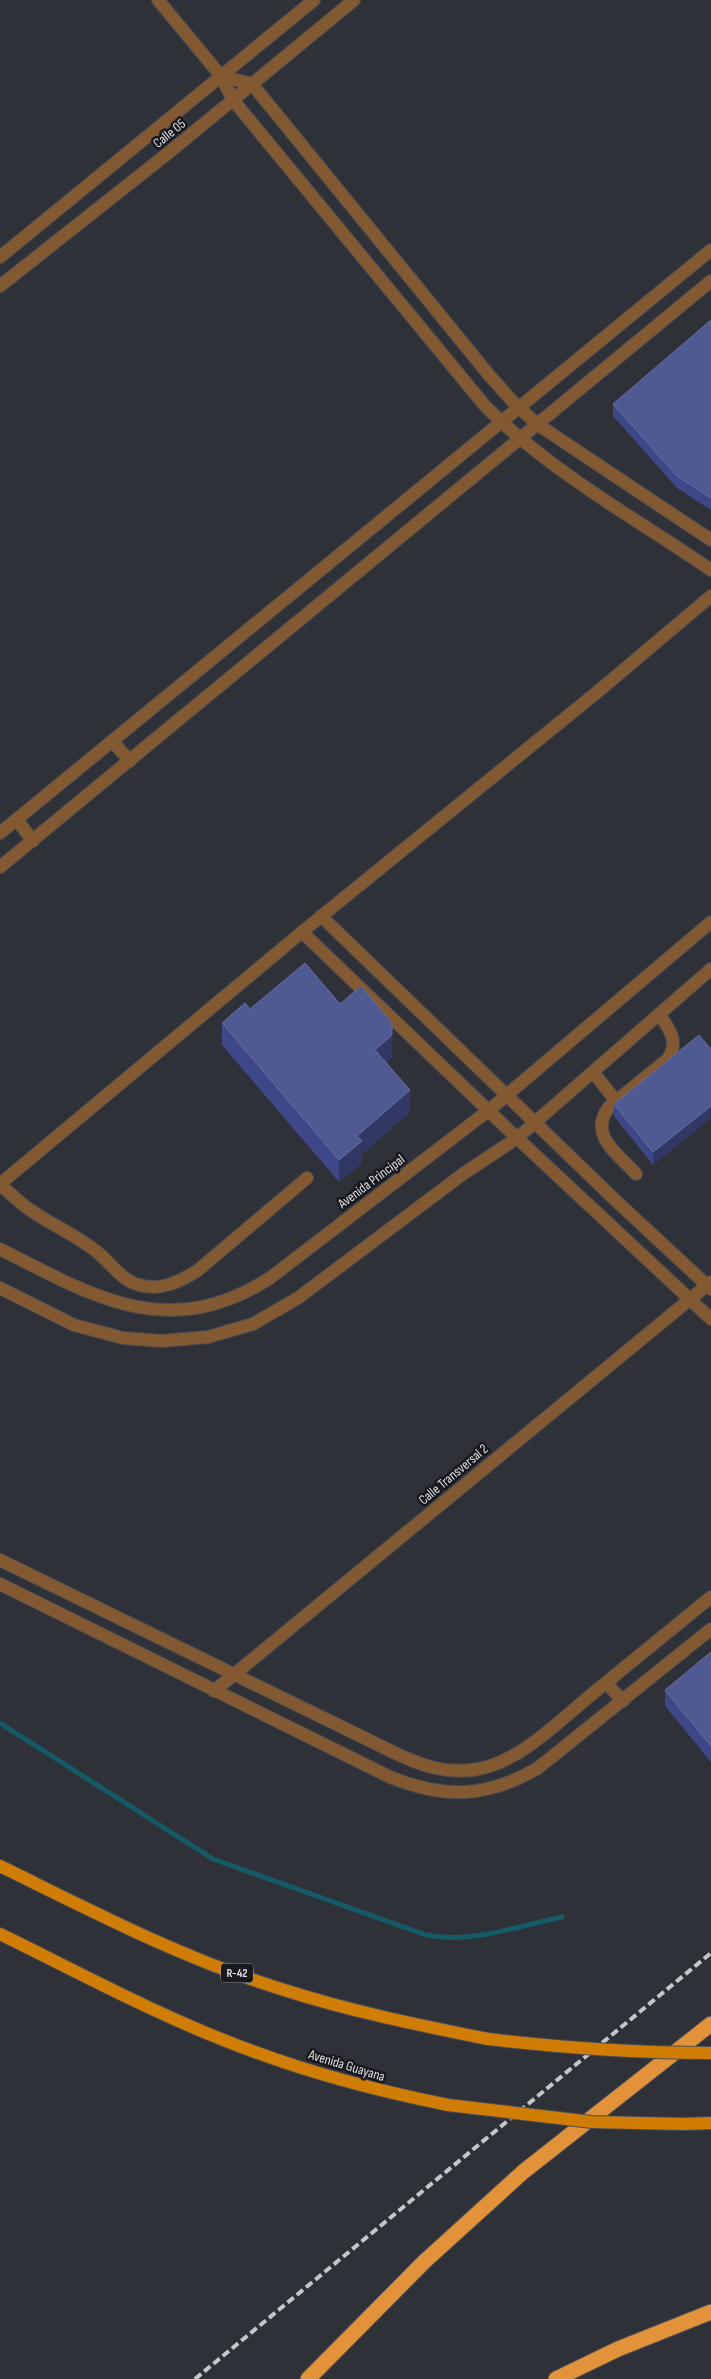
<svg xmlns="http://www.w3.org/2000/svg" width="711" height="2379" font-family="'Sofia Sans Condensed',sans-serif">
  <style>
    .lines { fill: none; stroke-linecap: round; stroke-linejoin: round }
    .stream { stroke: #145b67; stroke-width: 5 }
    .minor-casing { stroke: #4b4d54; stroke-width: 14 }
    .major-casing { stroke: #4b4d54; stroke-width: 14 }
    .highway-casing { stroke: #4b4d54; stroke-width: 17 }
    .minor { stroke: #825930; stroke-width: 12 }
    .major { stroke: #d07d05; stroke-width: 12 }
    .highway { stroke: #e29239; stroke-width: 15 }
    .rail { stroke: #c5c6cc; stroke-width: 4; stroke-dasharray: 8 4; stroke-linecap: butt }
    .major-bridge-casing { stroke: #4b4d54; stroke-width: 14; stroke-linecap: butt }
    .major-bridge { stroke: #d07d05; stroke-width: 12 }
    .wall { fill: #3e4888 }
    .shaded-wall { fill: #313864 }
    .building { fill: #4f5992; stroke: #666e9f }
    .labels { text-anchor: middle; stroke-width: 5; stroke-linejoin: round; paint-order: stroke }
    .shield { fill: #18191d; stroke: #a3a4a8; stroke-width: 1 }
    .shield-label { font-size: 12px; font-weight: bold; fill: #dedfe4 }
    .street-label { font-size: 14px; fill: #dedfe4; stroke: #18191d }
  </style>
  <rect width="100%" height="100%" fill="#2f3139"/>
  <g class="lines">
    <path class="stream" d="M0 1723 213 1859 426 1935C471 1944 518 1926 562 1917"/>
    <g class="minor-casing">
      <g id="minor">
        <path d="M158 0 221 76 233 100 486 407C551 472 635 518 711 570"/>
        <polyline points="221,76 252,84 489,375 515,404 537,424 711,540"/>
        <polyline points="0,257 314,0"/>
        <polyline points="0,286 172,150 354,0"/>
        <polyline points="112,741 130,761"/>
        <polyline points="17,820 33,841"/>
        <polyline points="0,833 711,250"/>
        <polyline points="0,867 711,281"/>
        <polyline points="321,916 613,1198 711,1289"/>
        <polyline points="302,932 517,1138 711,1319"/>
        <polyline points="593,1072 616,1101"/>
        <path d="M636 1174C617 1153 588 1135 609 1107L668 1059C679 1041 670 1030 659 1014"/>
        <polyline points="0,1184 302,932 601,689 711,596"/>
        <path d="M0 1185C9 1192 17 1200 26 1207 49 1224 75 1234 97 1252 111 1263 122 1281 139 1285 161 1291 179 1282 197 1271L307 1178"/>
        <path d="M0 1249C94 1297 169 1343 270 1278L488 1111 711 922"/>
        <polyline points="0,1288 74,1325 123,1338 162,1341 208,1337 253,1324 298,1298 463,1174 517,1138 711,969"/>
        <path d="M0 1560 391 1751C419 1765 446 1775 478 1769 521 1762 563 1717 597 1690 635 1659 673 1628 711 1597"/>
        <path d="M0 1584 390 1777C444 1799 487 1798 538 1768L711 1629"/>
        <polyline points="606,1683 623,1701"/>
        <polyline points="214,1691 711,1282"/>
      </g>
    </g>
    <g class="major-casing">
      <g id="major">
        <path d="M0 1866C92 1911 183 1959 281 1989 349 2011 418 2025 488 2039"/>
        <path d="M0 1934C84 1975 166 2020 255 2052 317 2075 383 2092 448 2105"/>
        <polyline points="684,2124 711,2123"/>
      </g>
    </g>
    <g class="highway-casing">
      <g id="highway">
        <polyline points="308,2379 425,2261 523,2172 711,2024"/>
        <polyline points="556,2379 618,2349 711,2312"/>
      </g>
    </g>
    <use href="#minor" class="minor"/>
    <use href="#major" class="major"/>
    <use href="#highway" class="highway"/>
    <polyline class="rail" points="195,2379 711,1953"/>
    <g class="major-bridge-casing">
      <g id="major-bridge">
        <path d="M488 2039C563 2048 636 2053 711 2053"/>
        <polyline points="448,2105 592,2122 684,2124"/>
      </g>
    </g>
    <use href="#major-bridge" class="major-bridge"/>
  </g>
  <g class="wall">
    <polygon points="711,320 711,510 677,488 613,416 613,404"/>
    <polygon points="340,1004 392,1057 386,1063 410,1112 362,1154 362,1163 339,1182 222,1045 222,1023 250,1009"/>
    <polygon points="711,1049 711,1118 653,1165 614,1116 614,1104"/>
    <polygon points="711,1652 711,1762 665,1706 665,1690"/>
  </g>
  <g class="shaded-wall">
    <polygon points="392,1023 392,1057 375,1072 375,1050"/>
    <polygon points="410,1090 410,1112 362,1154 362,1163 339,1182 339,1160 357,1136"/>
    <polygon points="711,1106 711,1118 653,1165 653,1152"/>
  </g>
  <g class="building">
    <polygon points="711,320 711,498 677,476 613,404"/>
    <polygon points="305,963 340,1004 361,986 392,1023 392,1035 375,1050 410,1090 357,1136 362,1141 339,1160 222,1023 245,1003 250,1009"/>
    <polygon points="699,1035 711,1049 711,1106 653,1152 614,1104"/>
    <polygon points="711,1652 711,1746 665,1690"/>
  </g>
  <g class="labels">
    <rect class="shield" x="221" y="1963.5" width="32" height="19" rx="4"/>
    <g class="shield-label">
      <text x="237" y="1977">R-42</text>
    </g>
    <g class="street-label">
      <text transform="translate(169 133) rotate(-39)" y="5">Calle 05</text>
      <text transform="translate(371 1181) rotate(-37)" y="5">Avenida Principal</text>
      <text transform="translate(453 1474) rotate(-40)" y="5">Calle Transversal 2</text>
      <text transform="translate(347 2065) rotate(17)" y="5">Avenida Guayana</text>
    </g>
  </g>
</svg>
